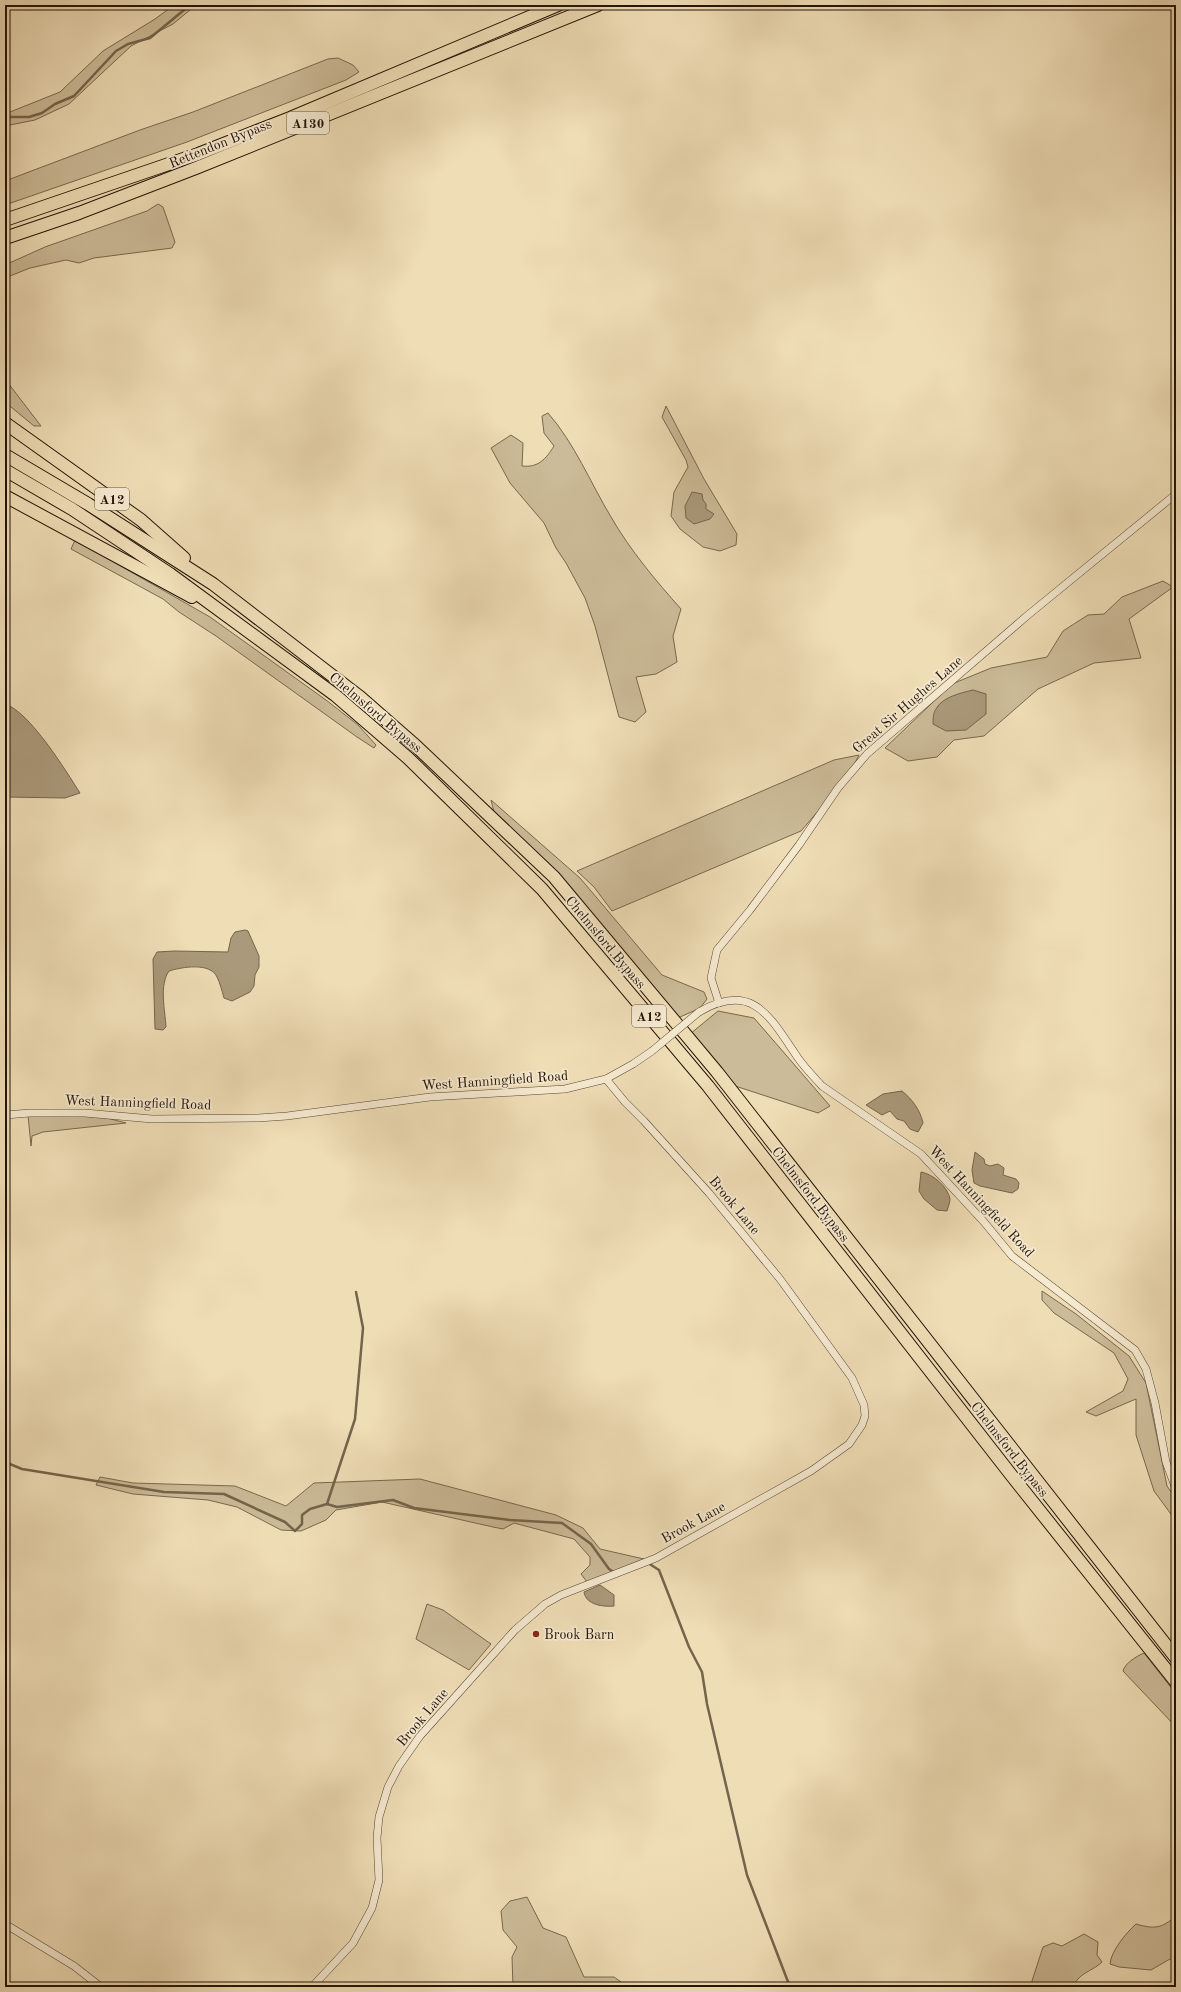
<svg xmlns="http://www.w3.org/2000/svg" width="1181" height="1992" font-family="'Old Standard TT',serif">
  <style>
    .green { fill: #ccbb98; stroke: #78684e }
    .water { fill: #aa997a; stroke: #74644b }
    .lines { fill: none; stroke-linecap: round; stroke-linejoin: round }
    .stream { stroke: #74644b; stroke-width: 2.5 }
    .minor-casing { stroke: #564631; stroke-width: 8 }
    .trunk-casing { stroke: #231405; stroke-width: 14 }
    .minor { stroke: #f5e9d0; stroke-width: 7 }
    .trunk { stroke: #efddb6; stroke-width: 12 }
    .minor-bridge-casing { stroke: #564631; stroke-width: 8; stroke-linecap: butt }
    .minor-bridge { stroke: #f5e9d0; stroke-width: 7 }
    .poi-dot { fill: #8f2418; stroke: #f5e9d0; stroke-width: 1.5 }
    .labels { text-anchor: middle; stroke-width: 3.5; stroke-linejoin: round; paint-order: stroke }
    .shield { fill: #f5e9d0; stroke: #625442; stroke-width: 1 }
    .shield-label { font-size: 13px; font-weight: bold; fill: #231405 }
    .street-label { font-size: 14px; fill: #231405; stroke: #f5e9d0 }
    .poi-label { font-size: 14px; fill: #231405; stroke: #f5e9d0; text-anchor: start }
  </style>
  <rect width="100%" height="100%" fill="#efddb6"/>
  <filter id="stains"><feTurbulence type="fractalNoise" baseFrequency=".005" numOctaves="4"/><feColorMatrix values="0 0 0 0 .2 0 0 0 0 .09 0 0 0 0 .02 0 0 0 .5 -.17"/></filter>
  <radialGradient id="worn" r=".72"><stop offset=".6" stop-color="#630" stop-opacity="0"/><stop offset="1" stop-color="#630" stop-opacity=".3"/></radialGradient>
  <g class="green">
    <polygon points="174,5 196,5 173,24 131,46 69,104 35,120 5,126 5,114 60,92 103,51 155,19"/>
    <polygon points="338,58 353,65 359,72 346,80 187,142 5,205 5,181 140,130 193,112 328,59"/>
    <polygon points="158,204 163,207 175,242 172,248 94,258 79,263 66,260 30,268 5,278 5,265 45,247 147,211"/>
    <polygon points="5,379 41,426 34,426 5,402"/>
    <polygon points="666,406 704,479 737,534 736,545 720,551 703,547 680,529 671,516 674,492 688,467 686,460 662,417"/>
    <path d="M548 413C575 444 590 482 611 517 630 550 656 581 681 609L673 636 677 662 656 674 636 677 646 712 635 722 619 717 595 626 585 598 566 563 556 548 544 523 510 483 491 448 511 435 523 443 522 466C538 468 546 459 554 446L544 433 542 416Z"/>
    <polygon points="75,540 210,617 326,700 358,725 376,745 374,748 357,737 216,636 179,612 163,599 71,549"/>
    <polygon points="1163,581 1173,587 1129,619 1141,658 1094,663 1038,689 984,736 954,740 937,757 908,761 885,748 952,684 991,668 1047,657 1063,631 1088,615 1104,614 1122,597"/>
    <polygon points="859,755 849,775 801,831 612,911 594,887 577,871 834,760"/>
    <polygon points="491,800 580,878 662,975 704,992 707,999 700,1008 678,1018 494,812"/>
    <polygon points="718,1011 754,1018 830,1106 818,1113 732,1085 690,1034"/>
    <polygon points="52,1112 107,1118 126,1123 43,1132 32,1136 31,1146 28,1115"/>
    <polygon points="1042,1291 1076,1314 1129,1356 1146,1383 1167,1486 1176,1499 1176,1521 1154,1491 1136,1435 1136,1399 1096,1416 1086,1412 1123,1391 1128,1379 1114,1353 1054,1313 1042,1300"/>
    <polygon points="100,1477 133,1483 235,1486 286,1506 314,1483 420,1479 556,1515 583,1528 600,1549 644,1559 587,1582 581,1574 590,1565 590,1557 574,1539 514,1523 503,1529 493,1527 382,1502 336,1510 326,1520 301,1531 281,1530 237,1507 208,1500 133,1494 96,1485"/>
    <polygon points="427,1604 443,1610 491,1644 469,1670 416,1639"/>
    <path d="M1144 1653 1176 1694V1727L1123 1671C1125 1663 1137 1656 1144 1653Z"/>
    <polygon points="527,1897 543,1928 566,1937 584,1977 614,1977 621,1982 603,1987 513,1987 512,1957 517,1947 503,1930 501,1911 510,1901"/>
    <path d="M1176 1916V1961L1170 1959 1151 1970 1119 1967 1110 1964C1111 1951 1126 1933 1136 1924 1154 1929 1161 1929 1176 1916Z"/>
    <path d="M1084 1934 1098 1942 1097 1955 1102 1962C1093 1971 1076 1974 1074 1987H1033L1032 1981 1043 1947 1053 1943 1062 1946Z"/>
  </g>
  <g class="water">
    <polygon points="692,492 702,494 703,500 706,504 706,509 714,514 710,519 694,524 686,518 685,506"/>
    <path d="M973 690 986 694V714L966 730 946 731 933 724C933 720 933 713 936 709 942 697 961 693 973 690Z"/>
    <path d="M5 704C30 712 66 771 80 793L65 798 5 797Z"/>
    <path d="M245 930 248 931 259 956V967L255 975 254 986 250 992 232 1001 224 998C222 991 220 983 217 977 210 962 182 967 169 971 159 985 165 1010 166 1027L163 1030 155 1029 153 959 157 952 174 951 228 952 231 938 235 932Z"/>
    <path d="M902 1091C913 1100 920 1110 923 1123L918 1132 910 1129 904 1121 897 1119 890 1111 882 1115 866 1105 883 1094Z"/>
    <polygon points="975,1152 984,1159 985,1164 990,1166 998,1164 1004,1168 1003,1175 1016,1179 1019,1183 1018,1189 1012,1193 980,1186 974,1183 972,1170"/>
    <path d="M921 1172C933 1174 948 1187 950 1199 950 1203 948 1207 947 1211L937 1210 924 1199 919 1191Z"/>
    <path d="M600 1585 614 1595V1606C603 1607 586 1605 584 1592Z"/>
  </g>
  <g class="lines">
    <g class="stream">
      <polyline points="5,117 29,117 42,113 55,104 74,96 116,51 128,44 150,38 190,5"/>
      <polyline points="5,1462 22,1469 164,1492 224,1494 285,1522 295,1531 302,1524 302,1515 310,1509 327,1504 337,1507 393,1500 414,1508 510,1520 562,1523 591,1544 609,1569 615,1573"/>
      <polyline points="327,1504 355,1419 363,1328 356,1292"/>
      <polyline points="648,1563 659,1570 689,1647 702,1672 707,1704 747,1875 790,1987"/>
    </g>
    <g class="minor-casing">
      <g id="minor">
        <polyline points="719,1003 711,978 717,950 750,910 799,845 838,788 867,754 1028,615 1176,494"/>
        <path d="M699 1012C754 980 771 1019 798 1058 805 1068 814 1077 822 1086L921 1154 984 1222 1012 1256 1135 1350 1146 1369 1155 1403 1166 1462 1176 1489"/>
        <polyline points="5,1115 30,1113 85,1113 152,1119 258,1118 287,1116 430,1097 565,1089 606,1079 633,1064 652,1051"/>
        <polyline points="5,1924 74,1966 101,1987"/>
        <polyline points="312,1987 353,1943 372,1908 379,1880 377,1838 379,1817 388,1787 399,1766 420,1736 515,1630 545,1604 561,1595 656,1558 811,1471 849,1444 862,1425 865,1416 864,1405 852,1378 780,1279 709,1193 644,1121 625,1102 606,1079"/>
      </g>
    </g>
    <g class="trunk-casing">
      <g id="trunk">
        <polyline points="5,220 198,154 290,118 558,5"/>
        <polyline points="5,238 79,213 196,168 598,5"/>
        <polyline points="5,423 141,520 184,558"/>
        <polyline points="5,455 88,504 213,584 360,697 416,746 554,877 717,1072 1176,1658"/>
        <polyline points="5,470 72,509 170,574 335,695 408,758 542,889 708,1086 1012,1476 1176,1682"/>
        <polyline points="5,496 192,597"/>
      </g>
    </g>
    <use href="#minor" class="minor"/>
    <use href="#trunk" class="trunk"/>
    <g class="minor-bridge-casing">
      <polyline id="minor-bridge" points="652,1051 699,1012"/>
    </g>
    <use href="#minor-bridge" class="minor-bridge"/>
  </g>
  <circle class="poi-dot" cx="536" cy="1634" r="4"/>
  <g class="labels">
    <g class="shield">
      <rect x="287" y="112" width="42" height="22" rx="3"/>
      <rect x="95" y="488" width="34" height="22" rx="3"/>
      <rect x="632" y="1005" width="34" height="22" rx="3"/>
    </g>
    <g class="shield-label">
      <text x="308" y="128">A130</text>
      <text x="112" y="504">A12</text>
      <text x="649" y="1021">A12</text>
    </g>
    <g class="street-label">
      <text transform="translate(220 143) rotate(-22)" y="5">Rettendon Bypass</text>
      <text transform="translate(907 704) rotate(-41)" y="5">Great Sir Hughes Lane</text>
      <text transform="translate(376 712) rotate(40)" y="5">Chelmsford Bypass</text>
      <text transform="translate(606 942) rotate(50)" y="5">Chelmsford Bypass</text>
      <text transform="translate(495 1080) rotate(-4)" y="5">West Hanningfield Road</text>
      <text transform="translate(138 1102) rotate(2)" y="5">West Hanningfield Road</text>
      <text transform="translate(811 1194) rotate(52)" y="5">Chelmsford Bypass</text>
      <text transform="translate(982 1201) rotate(47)" y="5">West Hanningfield Road</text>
      <text transform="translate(735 1205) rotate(50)" y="5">Brook Lane</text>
      <text transform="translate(1010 1449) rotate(52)" y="5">Chelmsford Bypass</text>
      <text transform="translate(693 1522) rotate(-29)" y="5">Brook Lane</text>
      <text transform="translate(422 1717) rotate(-50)" y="5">Brook Lane</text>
    </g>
    <g class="poi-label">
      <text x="544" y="1639">Brook Barn</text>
    </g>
  </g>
  <rect width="1181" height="1992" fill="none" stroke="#efddb6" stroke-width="20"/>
  <rect x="6" y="6" width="1169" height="1980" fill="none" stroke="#231405" stroke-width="2"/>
  <rect x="10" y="10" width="1161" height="1972" fill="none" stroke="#231405"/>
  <rect width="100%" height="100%" filter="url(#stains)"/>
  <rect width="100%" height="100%" fill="url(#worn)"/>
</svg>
